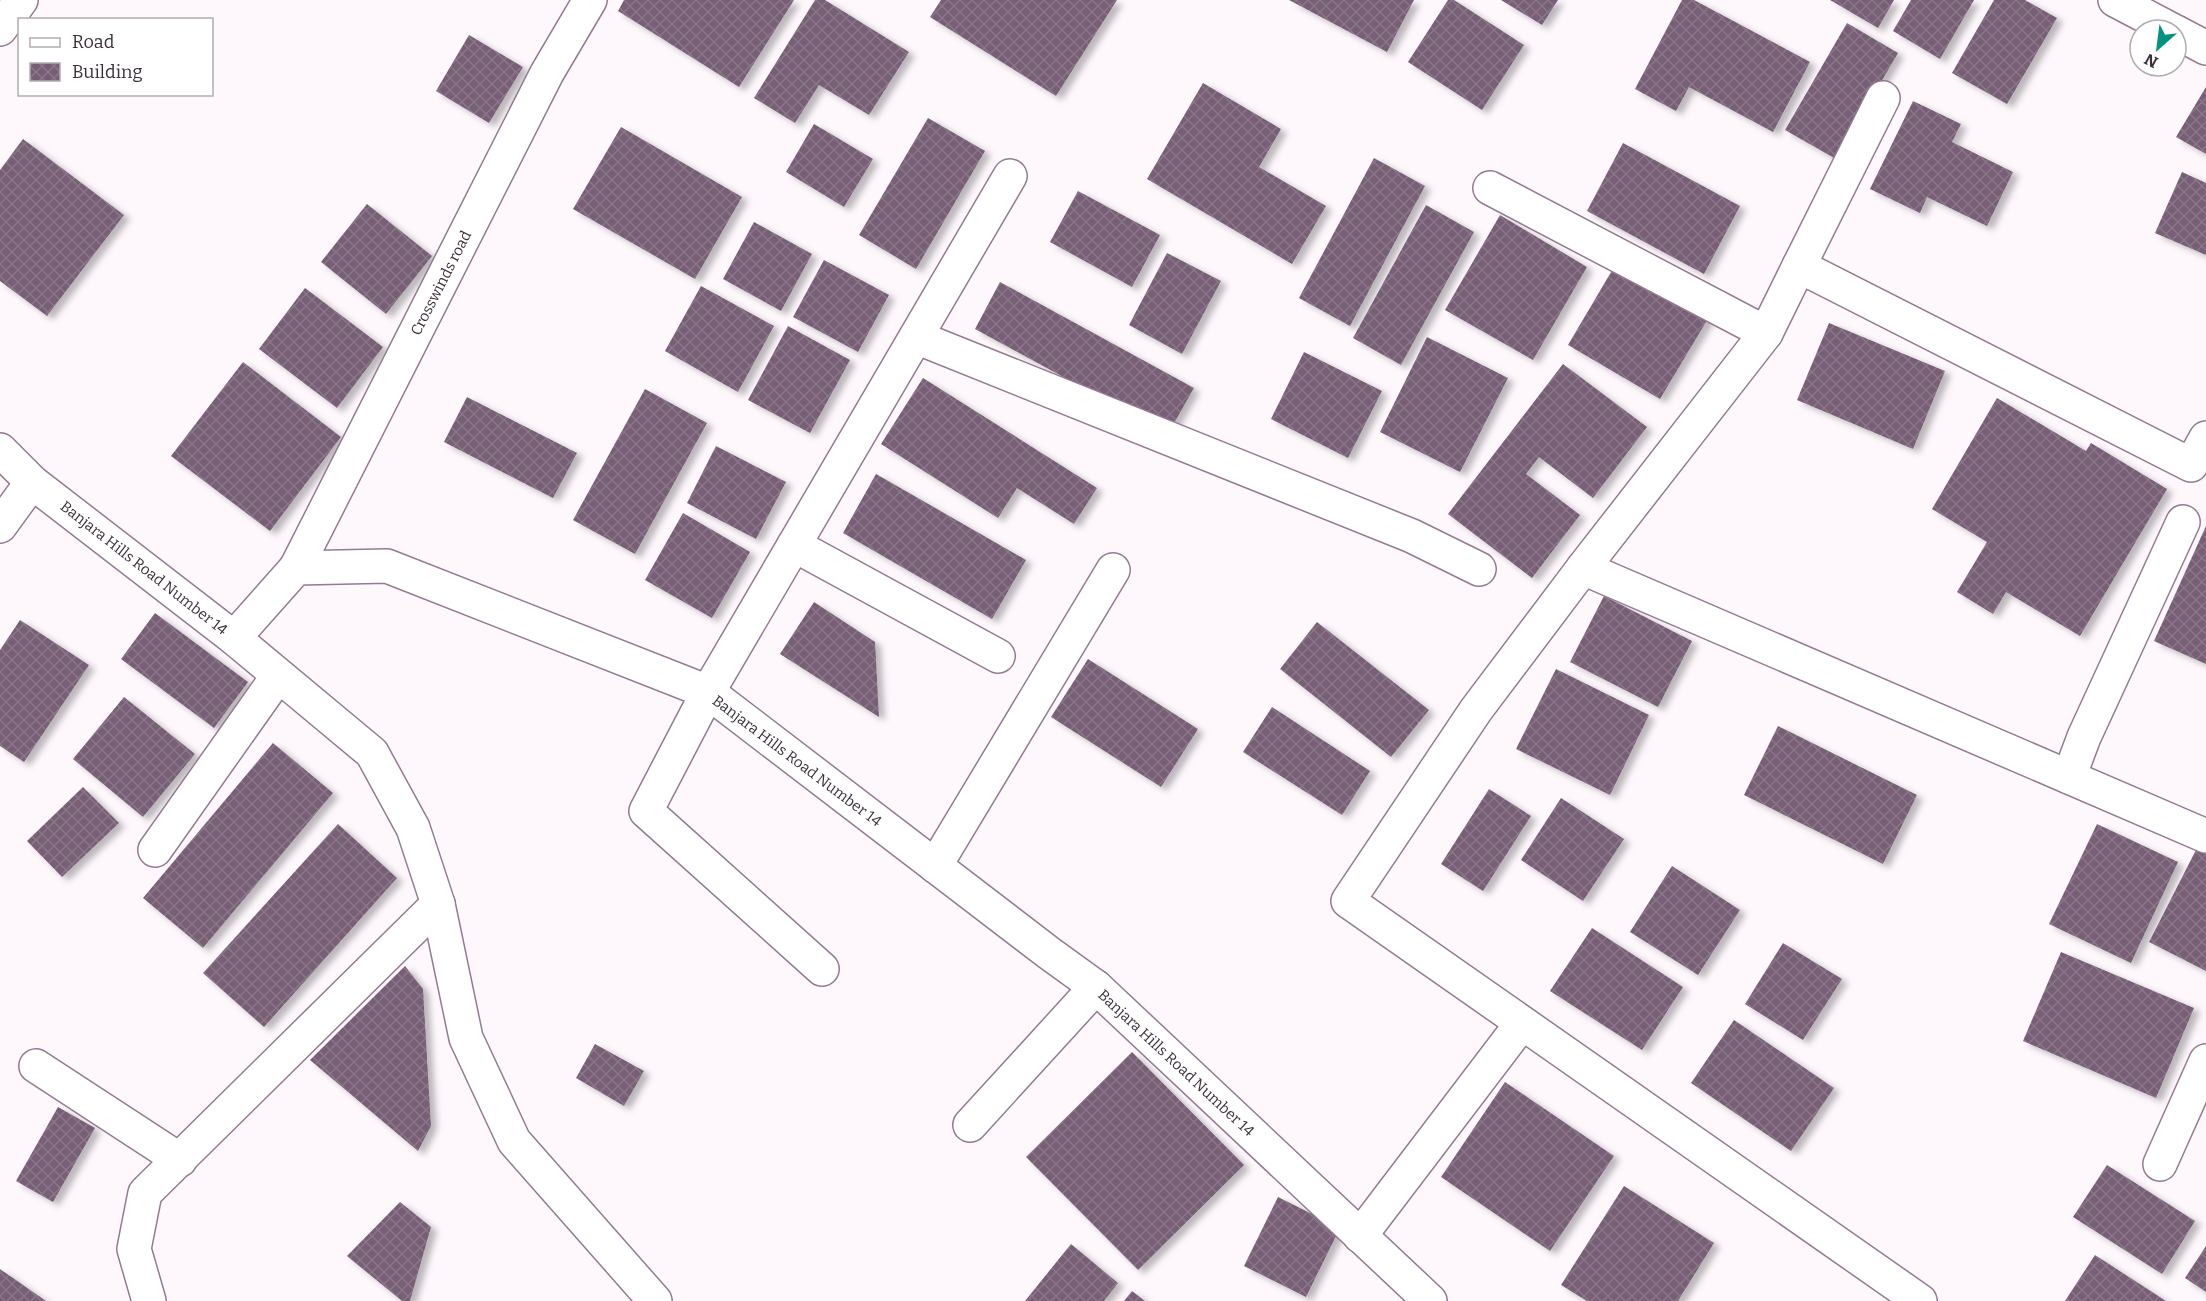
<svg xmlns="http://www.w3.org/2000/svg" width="2206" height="1301" font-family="Bitter,serif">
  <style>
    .building { fill: url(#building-cross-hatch); filter: url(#shadow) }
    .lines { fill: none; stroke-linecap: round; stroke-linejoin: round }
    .minor-casing { stroke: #947a92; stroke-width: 36 }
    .minor { stroke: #fff; stroke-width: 33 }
    .labels { text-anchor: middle; stroke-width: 6; stroke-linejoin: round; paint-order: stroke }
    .street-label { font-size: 15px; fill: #3b303a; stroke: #fff }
  </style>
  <defs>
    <pattern id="building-cross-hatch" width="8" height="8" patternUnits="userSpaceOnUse" patternTransform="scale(1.5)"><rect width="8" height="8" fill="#775e75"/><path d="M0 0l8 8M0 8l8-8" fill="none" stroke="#8a7789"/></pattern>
    <filter id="shadow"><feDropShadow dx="6" dy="4" stdDeviation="3" flood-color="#0004"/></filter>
  </defs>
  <rect width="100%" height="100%" fill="#fef8fd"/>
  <g class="building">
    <polygon points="624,0 794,0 739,87 618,11"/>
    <polygon points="815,0 825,0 909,52 869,115 819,85 795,123 754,98"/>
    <polygon points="941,0 1117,0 1056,96 930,17"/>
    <polygon points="1289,0 1414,0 1387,52"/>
    <polygon points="1448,0 1454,0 1524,45 1482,110 1408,62"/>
    <polygon points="1501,0 1558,0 1542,25"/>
    <polygon points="1682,0 1694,0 1810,62 1773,132 1689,87 1676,111 1635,89"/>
    <polygon points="1830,0 1894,0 1878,28"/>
    <polygon points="1911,0 1974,0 1940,59 1893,31"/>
    <polygon points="1994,0 2025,0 2057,18 2007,104 1952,73"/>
    <polygon points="1847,23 1898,53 1836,159 1785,130"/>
    <polygon points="469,35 523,67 489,123 436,91"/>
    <polygon points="1203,83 1281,129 1259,167 1326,206 1292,264 1147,179"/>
    <polygon points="2206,87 2206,154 2176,137"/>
    <polygon points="1913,101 1961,124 1952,142 2013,172 1987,226 1927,197 1920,213 1870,189"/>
    <polygon points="928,118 985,151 916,269 859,235"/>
    <polygon points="814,124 873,159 844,207 786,172"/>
    <polygon points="621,127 742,197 695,279 573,209"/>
    <polygon points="23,139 124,215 47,316 0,281 0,170"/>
    <polygon points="1623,143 1740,206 1704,274 1587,211"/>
    <polygon points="1374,158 1425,186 1350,326 1299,298"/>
    <polygon points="2182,172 2206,183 2206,255 2155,233"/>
    <polygon points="1078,191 1160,235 1132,287 1050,242"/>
    <polygon points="367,204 432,256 386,314 321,262"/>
    <polygon points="1426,205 1474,232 1401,365 1353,338"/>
    <polygon points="1500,215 1587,267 1533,360 1445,310"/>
    <polygon points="754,222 812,254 781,311 723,279"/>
    <polygon points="1167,253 1221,281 1182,354 1129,325"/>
    <polygon points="824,260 889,295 858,352 793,317"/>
    <polygon points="1617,262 1709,317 1660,399 1568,345"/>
    <polygon points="1000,282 1194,388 1168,434 975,329"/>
    <polygon points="701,286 774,326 738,392 665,351"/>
    <polygon points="305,288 383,347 337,408 259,349"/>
    <polygon points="1829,323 1945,371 1913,449 1797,400"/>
    <polygon points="788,326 850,360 810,433 748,400"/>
    <polygon points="1427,337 1508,378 1460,472 1380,432"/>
    <polygon points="1304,352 1382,391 1348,458 1271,419"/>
    <polygon points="243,362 341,437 270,531 171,456"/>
    <polygon points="1563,364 1647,427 1593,498 1539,457 1526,474 1580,515 1532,578 1448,514"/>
    <polygon points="923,378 1097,488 1074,524 1017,488 998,518 881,444"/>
    <polygon points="645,389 707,423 635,554 573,520"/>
    <polygon points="467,397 577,453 553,498 444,442"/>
    <polygon points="1997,398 2086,451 2091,443 2167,489 2080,636 2006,592 1993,614 1957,592 1987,542 1932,509"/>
    <polygon points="716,446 786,482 756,539 687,503"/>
    <polygon points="876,474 1026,560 992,619 843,533"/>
    <polygon points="683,513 750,552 712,618 645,580"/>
    <polygon points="2206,526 2206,664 2154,641"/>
    <polygon points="1604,596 1692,641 1658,707 1570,662"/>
    <polygon points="814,602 875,642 879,717 780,654"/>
    <polygon points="155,613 248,682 214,728 121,659"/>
    <polygon points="20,620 89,665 24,762 0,746 0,650"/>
    <polygon points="1317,622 1429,710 1391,757 1280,669"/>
    <polygon points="1088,659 1198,729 1161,787 1051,717"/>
    <polygon points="1556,669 1649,715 1610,795 1516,749"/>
    <polygon points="124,697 195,754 143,817 73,759"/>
    <polygon points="1272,707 1370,771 1342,815 1243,752"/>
    <polygon points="1778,726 1917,795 1883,864 1744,795"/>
    <polygon points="273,743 333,793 203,948 143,898"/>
    <polygon points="83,787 119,823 62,877 27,841"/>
    <polygon points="1489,789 1531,816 1483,891 1441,864"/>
    <polygon points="1561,798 1624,839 1583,901 1521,860"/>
    <polygon points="338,824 397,878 264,1027 203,973"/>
    <polygon points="2097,824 2178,862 2131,963 2049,924"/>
    <polygon points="2198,846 2206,850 2206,971 2149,942"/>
    <polygon points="1672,866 1740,910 1698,975 1630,932"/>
    <polygon points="1592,928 1683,987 1642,1050 1550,991"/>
    <polygon points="1783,943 1842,979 1803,1040 1745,1004"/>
    <polygon points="2061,952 2194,1008 2156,1098 2023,1041"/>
    <polygon points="405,966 423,989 431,1126 418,1151 310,1060"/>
    <polygon points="1734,1020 1834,1088 1791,1151 1691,1083"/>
    <polygon points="595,1044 644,1071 624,1106 576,1078"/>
    <polygon points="1132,1052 1244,1165 1138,1270 1026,1157"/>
    <polygon points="1505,1082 1614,1156 1550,1251 1441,1177"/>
    <polygon points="58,1107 95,1128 53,1202 16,1181"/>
    <polygon points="2107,1165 2195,1221 2162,1274 2073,1217"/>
    <polygon points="1624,1186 1714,1243 1678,1301 1587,1301 1561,1285"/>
    <polygon points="1278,1197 1340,1228 1306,1297 1244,1266"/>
    <polygon points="400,1202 431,1227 410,1301 402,1301 347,1256"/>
    <polygon points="1071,1244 1118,1283 1104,1301 1025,1301"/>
    <polygon points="2206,1246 2206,1292 2185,1278"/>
    <polygon points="2095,1255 2166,1301 2065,1301"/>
    <polygon points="0,1269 46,1301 0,1301"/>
    <polygon points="1132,1291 1145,1301 1124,1301"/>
  </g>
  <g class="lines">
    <g class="minor-casing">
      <g id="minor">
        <polyline points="2115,0 2172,30"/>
        <polyline points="0,29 21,0"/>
        <polyline points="2176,32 2206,48"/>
        <polyline points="1490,188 1766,333 1799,266 2191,465 2206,438"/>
        <polyline points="1799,266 1883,98"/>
        <polyline points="916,337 1412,536 1479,569"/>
        <polyline points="0,450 32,482 234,638 296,568 387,566 708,692 1049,953 1096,987 1430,1301"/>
        <polyline points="0,526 32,482"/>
        <polyline points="794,545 998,656"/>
        <polyline points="296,568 547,73 590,0"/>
        <polyline points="1583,568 1766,333"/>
        <polyline points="234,638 372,753 413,828 438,904 466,1038 514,1141 655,1301"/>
        <polyline points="2069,777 2084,737 2183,522"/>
        <polyline points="155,850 278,676"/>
        <polyline points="935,866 1113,570"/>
        <polyline points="822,969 646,811 708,692 1010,176"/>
        <polyline points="36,1066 180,1160"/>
        <polyline points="970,1125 1096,987"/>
        <polyline points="2160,1164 2206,1061"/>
        <polyline points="1360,1236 1522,1023"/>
        <polyline points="149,1301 134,1249 145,1193 438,904"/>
        <polyline points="1920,1301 1348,901 1476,710 1583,568 2206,836"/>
      </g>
    </g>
    <use href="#minor" class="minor"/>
  </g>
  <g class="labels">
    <g class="street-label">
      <text transform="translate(441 283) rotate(-63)" y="5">Crosswinds road</text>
      <text transform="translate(144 568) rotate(38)" y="5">Banjara Hills Road Number 14</text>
      <text transform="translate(797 761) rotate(37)" y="5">Banjara Hills Road Number 14</text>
      <text transform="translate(1176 1063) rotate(43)" y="5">Banjara Hills Road Number 14</text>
    </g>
  </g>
  <rect x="18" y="18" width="195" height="78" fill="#ffffff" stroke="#b1acb0" stroke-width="1.5"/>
  <rect x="30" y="38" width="30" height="9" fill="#ffffff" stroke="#b1acb0" stroke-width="1.5"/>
  <text x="72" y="48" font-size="18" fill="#3b303a">Road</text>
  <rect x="30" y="63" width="30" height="18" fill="url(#building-cross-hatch)" stroke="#b1acb0" stroke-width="1.5"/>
  <text x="72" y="78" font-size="18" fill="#3b303a">Building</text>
  <g transform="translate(2158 48) rotate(208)"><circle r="28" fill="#ffffff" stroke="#b1acb0" stroke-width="1.5"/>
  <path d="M0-4.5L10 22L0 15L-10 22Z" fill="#03937f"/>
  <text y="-9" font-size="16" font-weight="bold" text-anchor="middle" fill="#3b303a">N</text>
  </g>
</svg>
